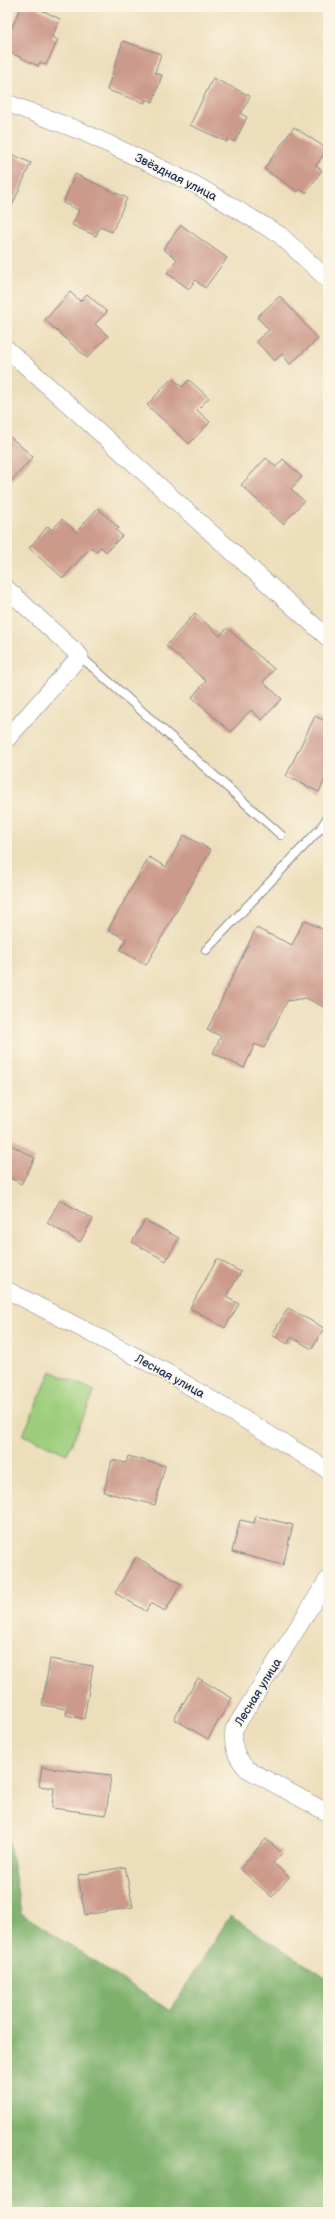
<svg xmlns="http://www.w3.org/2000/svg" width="335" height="2219" font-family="'Balsamiq Sans',sans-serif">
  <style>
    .green { fill: #9dcd7c; stroke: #5c7e6d }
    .forest { fill: #7eb06c; stroke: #4c7065 }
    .building { fill: #cc9a8b }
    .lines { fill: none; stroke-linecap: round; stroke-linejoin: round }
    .lane-casing { stroke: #84868c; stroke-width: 10 }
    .street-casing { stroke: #84868c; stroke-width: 18 }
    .lane { stroke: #fff; stroke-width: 8 }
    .street { stroke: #fff; stroke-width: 17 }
    .labels { text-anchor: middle; stroke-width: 3; stroke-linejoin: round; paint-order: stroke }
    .street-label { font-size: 12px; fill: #1b2f5e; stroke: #fcf5e5 }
  </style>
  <rect width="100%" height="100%" fill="#fcf5e5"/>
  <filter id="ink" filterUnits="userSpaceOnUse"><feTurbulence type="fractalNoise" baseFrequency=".025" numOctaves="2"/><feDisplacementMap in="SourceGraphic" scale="8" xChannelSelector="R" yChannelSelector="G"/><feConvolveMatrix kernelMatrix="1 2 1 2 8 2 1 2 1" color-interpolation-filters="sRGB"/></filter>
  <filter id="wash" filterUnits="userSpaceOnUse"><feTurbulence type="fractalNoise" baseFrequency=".012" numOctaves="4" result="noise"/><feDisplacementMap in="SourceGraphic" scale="16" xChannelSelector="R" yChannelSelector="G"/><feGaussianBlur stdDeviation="0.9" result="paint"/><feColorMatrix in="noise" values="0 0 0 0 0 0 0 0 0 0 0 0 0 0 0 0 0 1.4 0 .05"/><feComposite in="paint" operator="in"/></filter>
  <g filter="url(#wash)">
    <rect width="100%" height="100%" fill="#eddebb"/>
    <polygon class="green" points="51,1371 95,1391 67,1454 23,1435"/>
    <polygon class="forest" points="7,1829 21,1913 170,2011 230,1916 328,1979 328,2212 7,2212"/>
    <g id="blocks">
      <g class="building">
        <polygon points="21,7 35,7 60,19 52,37 58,40 46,65 40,62 38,66 7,51 7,38"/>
        <polygon points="123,41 161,54 155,73 162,75 153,102 146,99 145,103 107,90"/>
        <polygon points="213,78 250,96 241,114 247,117 235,142 228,139 227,142 190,125"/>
        <polygon points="294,127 327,149 316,166 322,170 306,193 300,189 298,192 264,169"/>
        <polygon points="7,152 31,163 7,217"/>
        <polygon points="75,174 127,198 112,232 100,227 96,236 72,225 79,210 63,203"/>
        <polygon points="181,225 227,258 205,288 195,280 189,289 167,273 177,259 163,249"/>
        <polygon points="70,292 80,301 87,294 107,312 95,324 108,336 87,358 45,320"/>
        <polygon points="280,296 318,339 290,364 282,354 274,361 256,341 269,330 257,317"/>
        <polygon points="172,378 182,387 189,380 209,398 197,410 210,422 189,444 147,405"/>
        <polygon points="7,434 33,457 7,486"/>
        <polygon points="266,458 276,467 283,459 302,477 291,489 304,501 283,524 241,485"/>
        <polygon points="98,508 119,528 116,530 122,536 106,552 101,547 96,552 91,547 63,578 29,548 48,526 52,530 62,519 76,532"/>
        <polygon points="195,613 220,636 227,628 274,669 263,682 282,699 262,720 251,710 231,732 192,697 206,681 166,646"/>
        <polygon points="315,716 328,722 328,772 319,792 286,776"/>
        <polygon points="184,835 211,850 146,965 120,950 126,939 108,930 149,857 166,867"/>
        <polygon points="304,920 328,932 328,1009 306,998 287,1001 264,1048 255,1044 244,1068 213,1053 221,1036 207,1030 256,928 292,945"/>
        <polygon points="7,1143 35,1158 21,1184 7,1176"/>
        <polygon points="60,1200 93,1219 80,1242 47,1223"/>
        <polygon points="145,1220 179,1238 166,1261 132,1242"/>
        <polygon points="217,1259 241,1272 226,1297 239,1304 225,1328 190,1308"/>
        <polygon points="288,1308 324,1328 312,1349 291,1337 288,1344 272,1335"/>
        <polygon points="128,1456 165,1466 155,1505 104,1492 112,1460 126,1463"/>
        <polygon points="256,1516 293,1525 283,1565 232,1552 240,1520 254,1523"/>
        <polygon points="136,1557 181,1584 165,1611 151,1603 146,1611 115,1593"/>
        <polygon points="50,1659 93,1666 84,1719 66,1715 67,1709 42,1705"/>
        <polygon points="198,1678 232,1698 208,1739 174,1719"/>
        <polygon points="42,1767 111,1775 106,1815 52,1808 54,1788 39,1786"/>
        <polygon points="266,1839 282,1853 273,1863 289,1877 272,1897 240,1869"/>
        <polygon points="125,1867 133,1907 85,1915 78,1875"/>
      </g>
    </g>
  </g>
  <g filter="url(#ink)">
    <use href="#blocks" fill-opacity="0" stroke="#84868c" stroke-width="1"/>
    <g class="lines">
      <g class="lane-casing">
        <g id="lane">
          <polyline points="80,656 281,835"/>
          <polyline points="206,950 320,829 328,817"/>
        </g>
      </g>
      <g class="street-casing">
        <g id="street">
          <polyline points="7,103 83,132 196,185 280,235 328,280"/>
          <polyline points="7,349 328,638"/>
          <polyline points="7,589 80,656 7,739"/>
          <polyline points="7,1290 166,1372 328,1470"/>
          <path d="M328 1579 234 1729C232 1746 235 1756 247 1769L328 1813"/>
        </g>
      </g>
      <use href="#lane" class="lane"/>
      <use href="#street" class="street"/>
    </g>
  </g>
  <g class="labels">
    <g class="street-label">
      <text transform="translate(176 177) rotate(27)" y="4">Звёздная улица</text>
      <text transform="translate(170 1376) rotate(29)" y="4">Лесная улица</text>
      <text transform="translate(258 1692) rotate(-58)" y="4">Лесная улица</text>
    </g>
  </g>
  <rect width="335" height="2219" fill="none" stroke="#fcf5e5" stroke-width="24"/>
</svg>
